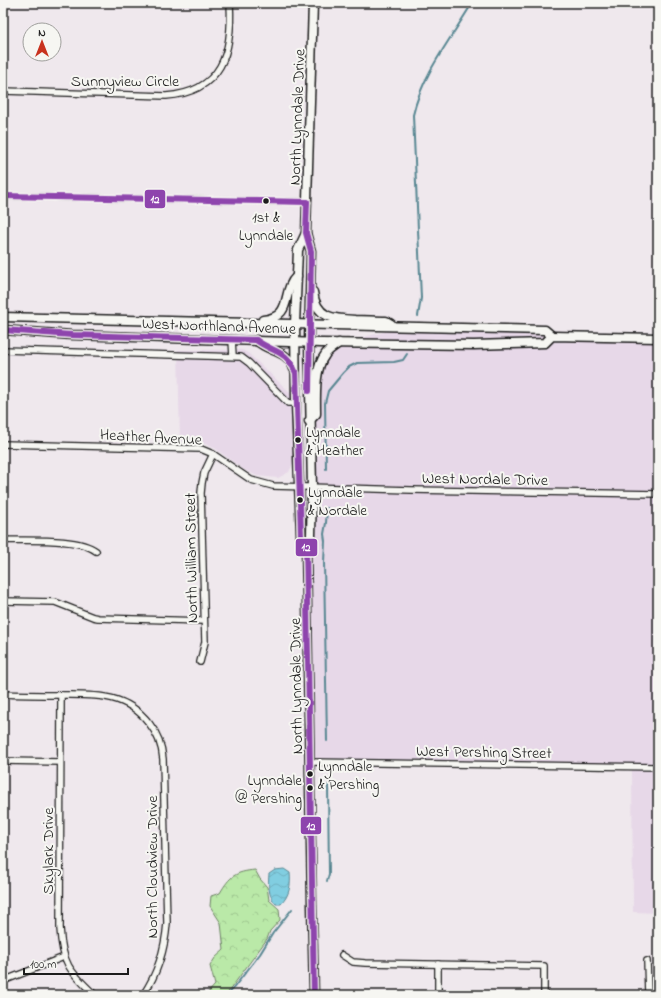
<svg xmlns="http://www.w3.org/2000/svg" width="661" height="998" font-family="'Indie Flower',sans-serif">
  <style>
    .built { fill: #e7d8e8 }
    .forest { fill: url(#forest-crowns); stroke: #6b8262 }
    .water { fill: url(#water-waves); stroke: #598792 }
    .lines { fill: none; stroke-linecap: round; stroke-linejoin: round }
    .stream { stroke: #598792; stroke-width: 2 }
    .minor-casing { stroke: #1c1c1c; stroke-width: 8 }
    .secondary-casing { stroke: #1c1c1c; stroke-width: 11 }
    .minor { stroke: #f6f6f2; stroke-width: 5.5 }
    .secondary { stroke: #f6f6f2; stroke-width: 8 }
    .bus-1-casing { stroke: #f6f6f2; stroke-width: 9 }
    .bus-1 { stroke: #8e44ad; stroke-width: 6 }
    .bus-dot { fill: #1c1c1c; stroke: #f6f6f2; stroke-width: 1.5 }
    .labels { text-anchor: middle; stroke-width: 4; stroke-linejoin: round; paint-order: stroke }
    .bus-label { font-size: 15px; fill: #1c1c1c; stroke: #f6f6f2; text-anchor: start }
    .street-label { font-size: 16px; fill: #1c1c1c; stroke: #f6f6f2 }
    .line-badge { stroke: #f6f6f2; stroke-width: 1.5 }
    .badge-label { font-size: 11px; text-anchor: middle; font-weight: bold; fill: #fff }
  </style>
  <defs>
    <pattern id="forest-crowns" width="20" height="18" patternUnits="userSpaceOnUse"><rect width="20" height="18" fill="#bae9a8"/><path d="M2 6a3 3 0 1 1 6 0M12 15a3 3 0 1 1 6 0" fill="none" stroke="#9fc790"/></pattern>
    <pattern id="water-waves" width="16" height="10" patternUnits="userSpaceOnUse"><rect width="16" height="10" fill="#81cee1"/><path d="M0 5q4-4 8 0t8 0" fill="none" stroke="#6fb0c0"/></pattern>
  </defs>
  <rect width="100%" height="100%" fill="#efe8ed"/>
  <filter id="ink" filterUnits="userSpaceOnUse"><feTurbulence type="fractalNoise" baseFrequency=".025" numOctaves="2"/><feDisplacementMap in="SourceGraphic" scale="8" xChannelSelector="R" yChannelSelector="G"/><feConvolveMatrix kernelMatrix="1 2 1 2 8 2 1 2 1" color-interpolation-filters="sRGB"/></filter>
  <g filter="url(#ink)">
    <g class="built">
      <polygon points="405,327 545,330 552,336 658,338 658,913 633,912 632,766 310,762 306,545 311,536 309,421 322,361 343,342"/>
      <polygon points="178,350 242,350 248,353 293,395 295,459 289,472 278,478 257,476 244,470 216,449 205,444 195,442 180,442"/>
    </g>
    <path class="forest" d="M255 870 260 879 267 887 269 900 279 909 280 920 270 931 267 939 226 995H206L215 985 210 966 215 958 224 950 221 923 210 906 211 896 220 893C230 876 235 872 255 870Z"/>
    <path class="water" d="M284 869 290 873C291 884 290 895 281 904H276C268 896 268 884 269 874L275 870Z"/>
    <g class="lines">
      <g class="stream">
        <path d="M418 316 421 298 413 115C422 75 450 40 471 5L475 3"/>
        <polyline points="326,469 325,403 328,391 343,373 349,367 357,363 394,362 403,360 407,354"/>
        <polyline points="327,508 326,523 324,534 325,541 324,562 327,741"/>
        <polyline points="327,881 329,874 328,785"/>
        <polyline points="228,995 260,954 273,933 292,909"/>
      </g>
      <g class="minor-casing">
        <g id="minor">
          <path d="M3 91 166 96C222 92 233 52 230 3"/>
          <polyline points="3,196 307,202"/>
          <polyline points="232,340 233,356"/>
          <polyline points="3,350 241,357 249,363 288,403 296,403"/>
          <polyline points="3,444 201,449 213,454 251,480 273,486 411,490 658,494"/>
          <path d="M3 540C27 541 78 537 96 551"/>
          <polyline points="3,601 55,602 93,617 98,618 204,621"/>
          <polyline points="200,662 205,642 201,493 202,483 204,473 213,454"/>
          <path d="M3 694C23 695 42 695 62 695 95 695 126 693 149 723 157 733 162 746 163 759L167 923C165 949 158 973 143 995"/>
          <path d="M61 695 60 928C62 963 69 971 95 995"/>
          <polyline points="3,761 60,762"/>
          <polyline points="310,762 658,767"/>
          <polyline points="342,955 353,962 365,963 544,966 544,995"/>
          <polyline points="647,961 648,995"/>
          <polyline points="3,981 64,957"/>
          <polyline points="438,995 438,964"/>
        </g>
      </g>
      <g class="secondary-casing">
        <g id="secondary">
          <polyline points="306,233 298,250 295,324 296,403 301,536 306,545 312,905 314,995"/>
          <path d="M313 292C316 318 333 319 355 320 365 320 376 321 386 321L391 324"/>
          <polyline points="3,317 545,330 552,336"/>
          <path d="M263 320C295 316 280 292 297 276"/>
          <polyline points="3,330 72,335 321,343 474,345 545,343 552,336 658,338"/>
          <path d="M256 340C270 353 287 349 294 369"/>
          <path d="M309 421 316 414C316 397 314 369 325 355 328 350 334 347 339 343"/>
          <polyline points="306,545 311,536 312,488 309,342 311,251 306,233 313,3"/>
        </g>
      </g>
      <use href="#minor" class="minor"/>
      <use href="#secondary" class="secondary"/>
      <g class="bus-1-casing">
        <g id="bus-1">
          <polyline points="3,196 307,202"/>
          <polyline points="307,202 306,233 311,251 309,391"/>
          <polyline points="3,330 72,335 256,340"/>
          <path d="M256 340C275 354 285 348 296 373L301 536 306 545 314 995"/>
        </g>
      </g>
      <use href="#bus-1" class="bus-1"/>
    </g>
  </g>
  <g class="bus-dot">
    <circle cx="266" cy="201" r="3.5"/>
    <circle cx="298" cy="440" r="3.5"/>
    <circle cx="300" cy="500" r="3.5"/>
    <circle cx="310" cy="774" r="3.5"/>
    <circle cx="310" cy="788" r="3.5"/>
  </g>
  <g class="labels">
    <g class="bus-label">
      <text x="266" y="222" text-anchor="middle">1st &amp;<tspan x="266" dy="18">Lynndale</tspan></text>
      <text x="306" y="437">Lynndale<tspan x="306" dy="18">&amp; Heather</tspan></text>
      <text x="308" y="497">Lynndale<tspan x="308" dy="18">&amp; Nordale</tspan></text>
      <text x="318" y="771">Lynndale<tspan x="318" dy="18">&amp; Pershing</tspan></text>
      <text x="302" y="785" text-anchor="end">Lynndale<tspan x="302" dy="18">@ Pershing</tspan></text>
    </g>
    <g class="street-label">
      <text x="125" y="86">Sunnyview Circle</text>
      <text transform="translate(296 117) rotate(-88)" y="6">North Lynndale Drive</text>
      <text transform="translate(219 325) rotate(2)" y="6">West Northland Avenue</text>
      <text transform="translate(151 436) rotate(3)" y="6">Heather Avenue</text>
      <text transform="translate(485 478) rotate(1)" y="6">West Nordale Drive</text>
      <text transform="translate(190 558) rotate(-91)" y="6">North William Street</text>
      <text transform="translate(295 686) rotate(-91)" y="6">North Lynndale Drive</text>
      <text transform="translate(484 751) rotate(1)" y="6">West Pershing Street</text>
      <text transform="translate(47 851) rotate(-90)" y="6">Skylark Drive</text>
      <text transform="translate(151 867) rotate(-90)" y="6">North Cloudview Drive</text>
    </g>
  </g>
  <g class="line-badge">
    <rect x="144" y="189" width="22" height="20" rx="4" fill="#8e44ad"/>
    <rect x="295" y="538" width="23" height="19" rx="4" fill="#8e44ad"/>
    <rect x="300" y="816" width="22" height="19" rx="4" fill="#8e44ad"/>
  </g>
  <g class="badge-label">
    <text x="155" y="203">12</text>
    <text x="306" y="551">12</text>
    <text x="311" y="830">12</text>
  </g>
  <rect width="661" height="998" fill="none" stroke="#f6f6f2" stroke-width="16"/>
  <rect x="8" y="8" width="645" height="982" fill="none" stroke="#1c1c1c" stroke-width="1.5" filter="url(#ink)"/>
  <g transform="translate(42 42)"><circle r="19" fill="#f6f6f2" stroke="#9f9f9c"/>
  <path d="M0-3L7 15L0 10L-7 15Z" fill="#c8321e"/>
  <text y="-6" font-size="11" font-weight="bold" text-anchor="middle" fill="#1c1c1c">N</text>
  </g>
  <path d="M24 968v6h104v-6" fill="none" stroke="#1c1c1c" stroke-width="2"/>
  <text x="30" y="968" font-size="12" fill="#1c1c1c" stroke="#f6f6f2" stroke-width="3" paint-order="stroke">100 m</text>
</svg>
